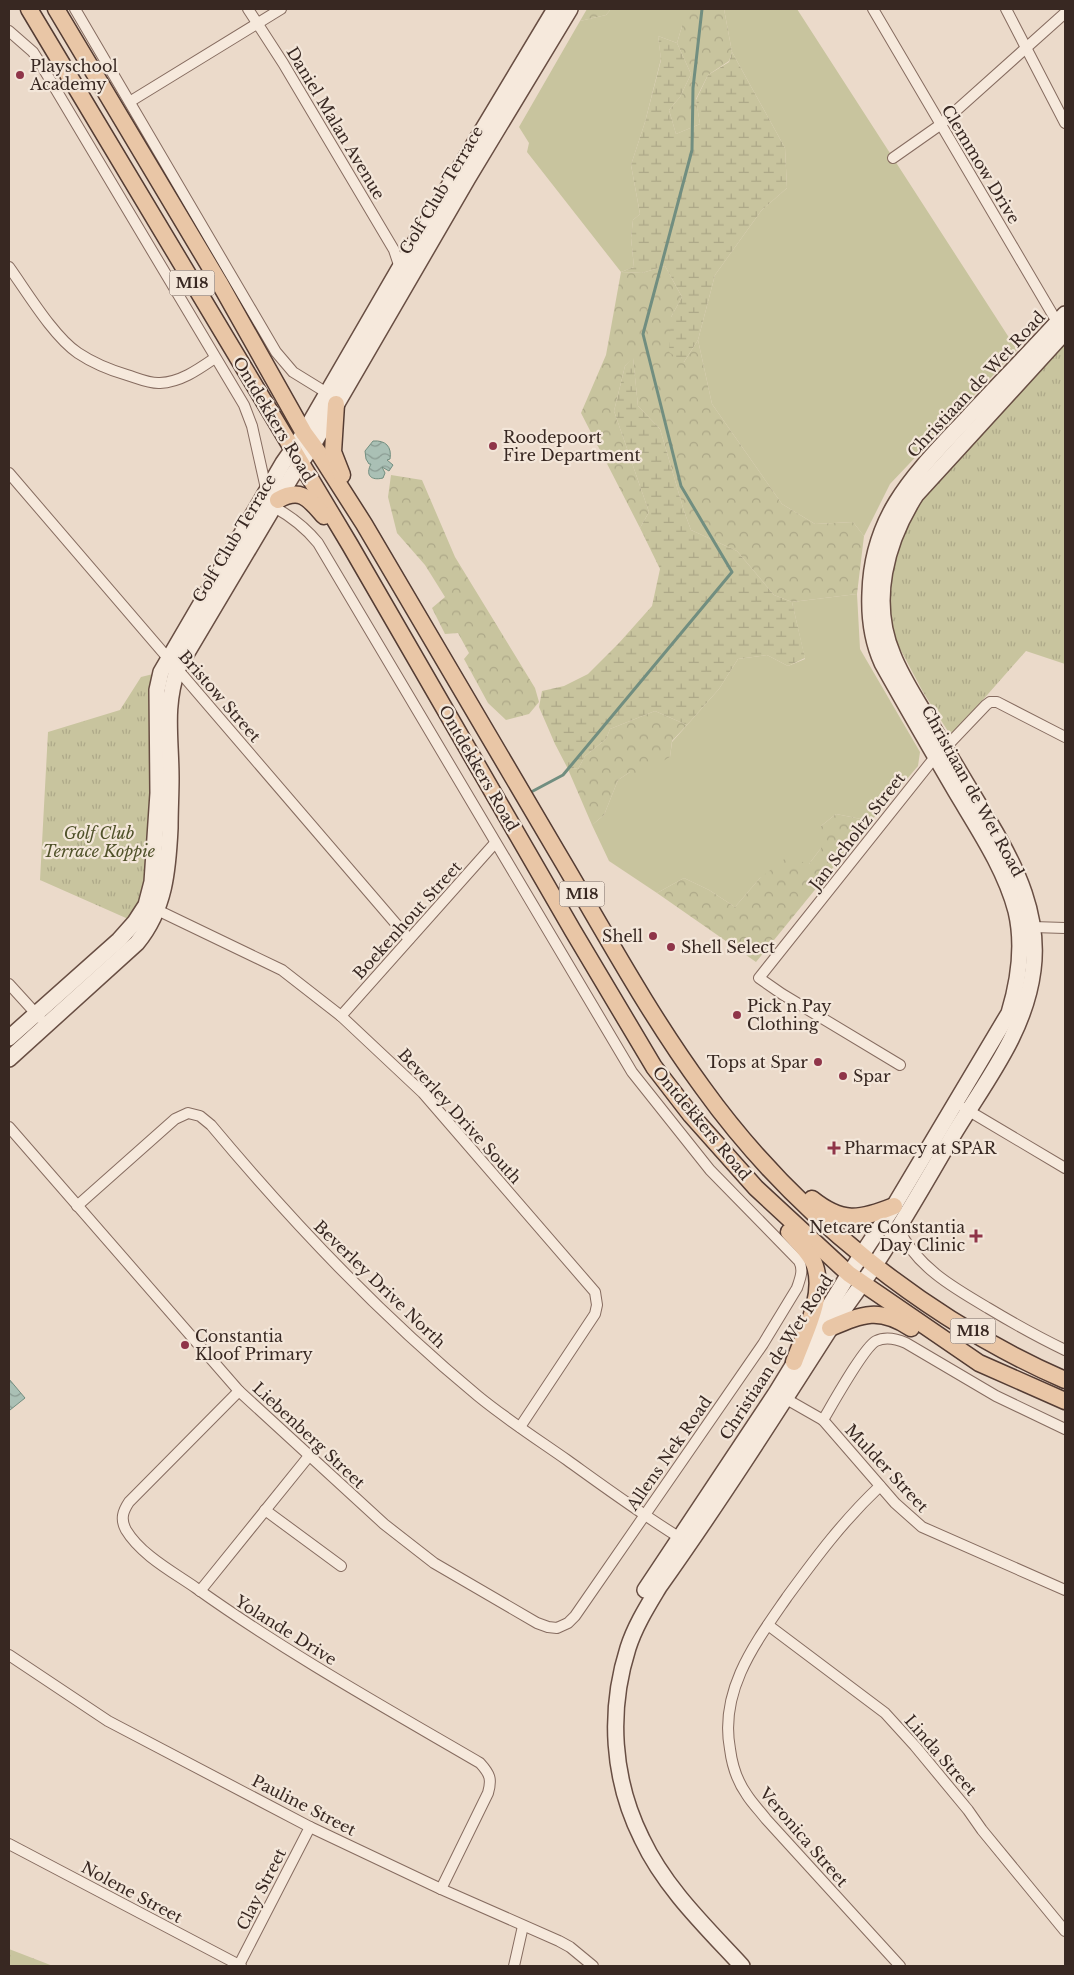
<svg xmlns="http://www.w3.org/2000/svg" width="1074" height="1975" font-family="'Libre Baskerville',serif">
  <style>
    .grass { fill: #c8c49e }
    .forest { fill: url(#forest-crowns) }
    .wetland { fill: url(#wetland-marsh) }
    .park { fill: url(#park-tufts) }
    .water { fill: url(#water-waves); stroke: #718e80 }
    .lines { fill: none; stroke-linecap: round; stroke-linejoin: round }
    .stream { stroke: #718e80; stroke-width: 3 }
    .street-casing { stroke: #866c60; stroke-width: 12 }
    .secondary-casing { stroke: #684e43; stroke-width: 18 }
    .primary-casing { stroke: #543c33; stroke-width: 19 }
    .street { stroke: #f6e9dc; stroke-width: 10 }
    .secondary { stroke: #f6e9dc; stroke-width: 15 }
    .primary { stroke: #e9c6a6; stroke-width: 16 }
    .poi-dot { fill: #8f3549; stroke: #f3e6d9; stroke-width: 2 }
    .labels { text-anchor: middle; stroke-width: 4.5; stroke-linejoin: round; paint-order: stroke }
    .shield { fill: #f3e6d9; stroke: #706159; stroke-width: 1 }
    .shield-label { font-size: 15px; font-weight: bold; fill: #382822 }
    .poi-label { font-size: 16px; fill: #382822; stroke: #f3e6d9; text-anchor: start }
    .street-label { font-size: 16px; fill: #382822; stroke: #f3e6d9 }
    .park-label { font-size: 16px; font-style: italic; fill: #50522a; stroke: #f3e6d9 }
  </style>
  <defs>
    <pattern id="forest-crowns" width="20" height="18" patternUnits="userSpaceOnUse" patternTransform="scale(1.25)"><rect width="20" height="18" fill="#c8c49e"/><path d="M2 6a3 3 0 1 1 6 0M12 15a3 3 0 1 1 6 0" fill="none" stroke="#ada888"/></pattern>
    <pattern id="wetland-marsh" width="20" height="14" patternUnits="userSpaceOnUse" patternTransform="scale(1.25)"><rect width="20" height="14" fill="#c8c49e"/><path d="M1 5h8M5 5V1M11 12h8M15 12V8" fill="none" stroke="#ada888"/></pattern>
    <pattern id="park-tufts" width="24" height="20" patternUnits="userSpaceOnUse" patternTransform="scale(1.25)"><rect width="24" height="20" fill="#c8c49e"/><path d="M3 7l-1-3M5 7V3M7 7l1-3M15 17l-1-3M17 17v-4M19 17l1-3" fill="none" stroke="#ada888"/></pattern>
    <pattern id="water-waves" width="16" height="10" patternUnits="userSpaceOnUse" patternTransform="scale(1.25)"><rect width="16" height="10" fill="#aac0b5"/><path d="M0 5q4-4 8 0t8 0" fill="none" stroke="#8b9c93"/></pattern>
  </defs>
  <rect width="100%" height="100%" fill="#ebdaca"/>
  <g class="grass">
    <polygon points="611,9 682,9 682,26 677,43 658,36 661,59 645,122 631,165 640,214 633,220 631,238 634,267 621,272 527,152 529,143 519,127 580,21 606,15"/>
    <polygon points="724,9 797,9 1017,350 890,484 864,536 853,522 815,524 782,504 712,404 698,340 715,275 761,211 787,188 785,148 732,52"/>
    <polygon points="857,594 860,649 920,752 918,766 871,821 836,814 821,826 821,848 809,864 760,878 735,907 709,890 684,878 657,893 609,861 592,825 604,815 618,780 630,772 670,757 672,742 719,689 738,659 767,655 788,666 805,659 792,602"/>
  </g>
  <g class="forest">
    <polygon points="587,9 611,9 606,15 580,21"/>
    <polygon points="682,9 724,9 732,52 729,61 708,75 696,99 700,124 676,134 669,110 680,97 691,74 677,43 682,26"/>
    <polygon points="665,266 682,297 671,317 684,362 698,340 712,404 782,504 815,524 853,522 864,536 857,594 792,602 774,595 737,551 691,530 684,511 660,429 638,406 633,358 625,366 614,411 649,512 640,528 581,413 606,355 621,272 642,273"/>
    <polygon points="391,475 422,480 455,557 535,688 539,702 529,714 506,720 488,703 464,659 469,653 458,633 445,634 432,608 445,597 425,565 397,533 388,497"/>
    <polygon points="655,711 687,725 672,741 670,757 637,776 630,772 618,780 604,815 592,825 567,767 578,769 585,756 606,739 610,729"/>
    <polygon points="836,814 871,821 756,962 657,893 684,878 709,890 735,907 760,878 787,857 809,864 821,848 821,826"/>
  </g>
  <g class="wetland">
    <polygon points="658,36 677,43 691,74 680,97 669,110 676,134 700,124 696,100 708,75 729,62 732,52 785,148 787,188 761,211 715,275 698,340 684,362 669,352 671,317 682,297 665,266 642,273 621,272 634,267 631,238 633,220 640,214 631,165 645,122 661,60"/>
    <polygon points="633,357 638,406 660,429 684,511 691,530 737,551 774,595 792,602 805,658 788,666 767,655 738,659 719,689 687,725 655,711 610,729 606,739 585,756 578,769 567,767 555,744 539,707 542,691 564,686 588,674 619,643 652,606 660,569 640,528 649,512 614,411 625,366"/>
  </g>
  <g class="park">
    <polygon points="1065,343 1065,664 1026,651 951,736 923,692 897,643 887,609 887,574 900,533 934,478"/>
    <polygon points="161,672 155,846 135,922 40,880 48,732 120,710 141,677"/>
    <polygon points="9,1949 53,1966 9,1966"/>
  </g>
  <g class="water">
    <path d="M373 441C386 440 392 447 390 459L387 460 393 465 389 471 382 467 385 473 383 478C371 481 365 475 371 464H369L366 459 365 451Z"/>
    <polygon points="9,1379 25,1398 10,1410 9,1408"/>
  </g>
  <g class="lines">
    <polyline class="stream" points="533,791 563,775 732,572 681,486 643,334 692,150 693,88 702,9"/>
    <g class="street-casing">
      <g id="street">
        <polyline points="75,9 276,352 293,372 332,396"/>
        <polyline points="248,9 283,63 394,250 401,271"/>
        <polyline points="873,9 1060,327"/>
        <polyline points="1006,9 1065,123"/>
        <polyline points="9,31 33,52 40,63 244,405 252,426 267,493"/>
        <polyline points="131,101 281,9"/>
        <polyline points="893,158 940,125 1065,13"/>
        <path d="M9 267C27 292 53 336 78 353 93 363 110 370 127 375 137 378 150 384 160 383 181 382 199 369 215 358"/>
        <polyline points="9,473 409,939"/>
        <polyline points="151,907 282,970 341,1016 423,1093 595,1292 597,1305 595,1314 520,1427"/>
        <polyline points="1033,927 1065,928"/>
        <polyline points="9,984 40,1018"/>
        <polyline points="341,1016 495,843"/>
        <polyline points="900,1065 782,994 759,978 935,757 945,748 986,705 990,702 997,702 1065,737"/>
        <polyline points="964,1108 1065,1168"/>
        <path d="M9 1127 239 1391 384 1524 434 1563 537 1623 548 1627 557 1628 568 1623 575 1616 763 1344 797 1288C800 1279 804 1270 799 1261L710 1170 632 1072 318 543C305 527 292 517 274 507"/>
        <path d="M77 1206 175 1119 188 1113 200 1116 211 1125C292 1222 380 1315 478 1396 506 1419 537 1439 567 1460 606 1488 644 1516 685 1541"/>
        <path d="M898 1228C917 1267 952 1287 988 1308 1013 1323 1038 1337 1065 1350"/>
        <path d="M239 1391 129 1502C123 1511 120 1519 126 1530 141 1555 173 1572 196 1588 287 1653 384 1707 480 1763 490 1774 492 1779 488 1793L441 1889"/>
        <polyline points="781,1396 823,1420 895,1503 922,1527 1065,1590"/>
        <path d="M823 1420C832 1405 864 1347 876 1341 886 1336 897 1339 906 1343L996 1396 1065 1429"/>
        <path d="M880 1486C843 1521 817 1556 787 1597 756 1642 719 1690 730 1749 732 1765 737 1781 747 1795 752 1803 760 1811 766 1819L900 1966"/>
        <polyline points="265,1510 341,1566"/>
        <polyline points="200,1591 309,1456"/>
        <polyline points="768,1625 885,1713 915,1746 968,1810 982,1830 1065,1931"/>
        <polyline points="9,1655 108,1721 310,1827 441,1889 559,1941 570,1947 593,1966"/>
        <polyline points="9,1844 241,1966"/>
        <polyline points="239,1965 310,1827"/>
        <polyline points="514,1966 523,1926"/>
      </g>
    </g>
    <g class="secondary-casing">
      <g id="secondary">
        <polyline points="9,1038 119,940 135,922 146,905 152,882 158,793 157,690 161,672 283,463 304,433 399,269 555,9"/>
        <path d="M9 1059 137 943C165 909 168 870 170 828 170 811 171 794 171 778 171 738 164 707 178 668L292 476 313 445 468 178 570 9"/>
        <path d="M645 1590 776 1393 849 1274 894 1206 1009 1013C1019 980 1024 945 1016 911 1005 869 978 829 956 792 931 749 906 706 882 663 872 641 869 616 870 593 872 512 918 471 969 416 1001 382 1034 348 1065 314"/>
        <path d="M742 1966C706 1927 665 1888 642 1839 612 1779 608 1711 628 1648 635 1626 647 1607 659 1587 718 1504 773 1418 828 1332 843 1309 860 1288 875 1265 902 1224 927 1180 952 1137 984 1083 1025 1034 1033 970 1040 916 1017 868 990 823 970 789 949 755 929 721 917 700 902 678 893 655 870 601 886 542 916 495L1065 332"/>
      </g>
    </g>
    <g class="primary-casing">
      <g id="primary">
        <polyline points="29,9 350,545 573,931 654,1067 691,1115 756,1188 849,1274 979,1363 1065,1401"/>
        <path d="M56 9 219 282 304 433 318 452 364 524C428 634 493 743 557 852 604 931 648 1013 703 1088 792 1212 925 1319 1065 1380"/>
        <polyline points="336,404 333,452 342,475"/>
        <path d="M278 500C301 487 309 499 324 516"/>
        <path d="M812 1199C842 1223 859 1220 894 1206"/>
        <path d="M789 1232C798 1242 811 1253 815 1266 825 1296 804 1334 794 1362"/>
        <path d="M830 1328C863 1314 879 1307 911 1328"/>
      </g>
    </g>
    <use href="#street" class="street"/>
    <use href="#secondary" class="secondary"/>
    <use href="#primary" class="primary"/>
  </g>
  <g class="poi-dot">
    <circle cx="20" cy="75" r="5"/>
    <circle cx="493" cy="446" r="5"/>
    <circle cx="653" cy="936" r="5"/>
    <circle cx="671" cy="947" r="5"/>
    <circle cx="737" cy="1015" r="5"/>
    <circle cx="818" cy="1062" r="5"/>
    <circle cx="843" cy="1076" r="5"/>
    <path d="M831.5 1140.5h5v5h5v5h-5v5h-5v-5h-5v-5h5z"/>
    <path d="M973.5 1228.5h5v5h5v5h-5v5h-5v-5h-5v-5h5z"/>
    <circle cx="185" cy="1345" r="5"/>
  </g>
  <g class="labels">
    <g class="shield">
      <rect x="169.5" y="270.5" width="45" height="25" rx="4"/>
      <rect x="559.5" y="881.5" width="45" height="25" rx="4"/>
      <rect x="950.5" y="1318.5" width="45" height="25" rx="4"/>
    </g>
    <g class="shield-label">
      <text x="192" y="288">M18</text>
      <text x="582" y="899">M18</text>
      <text x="973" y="1336">M18</text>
    </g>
    <g class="poi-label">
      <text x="30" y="72">Playschool<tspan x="30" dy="18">Academy</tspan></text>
      <text x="503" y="443">Roodepoort<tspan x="503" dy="18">Fire Department</tspan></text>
      <text x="643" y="942" text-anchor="end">Shell</text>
      <text x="681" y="953">Shell Select</text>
      <text x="747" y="1012">Pick n Pay<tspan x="747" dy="18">Clothing</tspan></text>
      <text x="808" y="1068" text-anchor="end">Tops at Spar</text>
      <text x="853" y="1082">Spar</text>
      <text x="844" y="1154">Pharmacy at SPAR</text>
      <text x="965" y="1233" text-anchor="end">Netcare Constantia<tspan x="965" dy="18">Day Clinic</tspan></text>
      <text x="195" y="1342">Constantia<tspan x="195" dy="18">Kloof Primary</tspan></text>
    </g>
    <g class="street-label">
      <text transform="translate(336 123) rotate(59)" y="6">Daniel Malan Avenue</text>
      <text transform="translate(981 164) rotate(59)" y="6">Clemmow Drive</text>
      <text transform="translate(441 190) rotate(-59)" y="6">Golf Club Terrace</text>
      <text transform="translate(976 384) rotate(-47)" y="6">Christiaan de Wet Road</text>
      <text transform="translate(274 419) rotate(59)" y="6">Ontdekkers Road</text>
      <text transform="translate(234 538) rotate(-59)" y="6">Golf Club Terrace</text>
      <text transform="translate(220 696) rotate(49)" y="6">Bristow Street</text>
      <text transform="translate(479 768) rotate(60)" y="6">Ontdekkers Road</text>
      <text transform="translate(973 791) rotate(61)" y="6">Christiaan de Wet Road</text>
      <text transform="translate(857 831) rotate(-52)" y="6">Jan Scholtz Street</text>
      <text transform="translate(407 920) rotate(-48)" y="6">Boekenhout Street</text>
      <text transform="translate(460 1116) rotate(48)" y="6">Beverley Drive South</text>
      <text transform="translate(702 1123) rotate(50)" y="6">Ontdekkers Road</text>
      <text transform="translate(380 1284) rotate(44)" y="6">Beverley Drive North</text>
      <text transform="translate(776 1357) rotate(-57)" y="6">Christiaan de Wet Road</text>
      <text transform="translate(309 1435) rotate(43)" y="6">Liebenberg Street</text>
      <text transform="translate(669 1453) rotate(-55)" y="6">Allens Nek Road</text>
      <text transform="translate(887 1468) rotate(47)" y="6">Mulder Street</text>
      <text transform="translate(286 1630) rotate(32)" y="6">Yolande Drive</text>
      <text transform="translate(941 1755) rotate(49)" y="6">Linda Street</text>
      <text transform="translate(304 1805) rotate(27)" y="6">Pauline Street</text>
      <text transform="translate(804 1837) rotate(49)" y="6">Veronica Street</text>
      <text transform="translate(261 1889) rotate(-63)" y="6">Clay Street</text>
      <text transform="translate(132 1892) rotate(28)" y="6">Nolene Street</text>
    </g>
    <g class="park-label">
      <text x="99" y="839">Golf Club<tspan x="99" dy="18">Terrace Koppie</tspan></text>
    </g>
  </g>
  <rect width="1074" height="1975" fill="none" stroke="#382822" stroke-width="20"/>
</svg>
